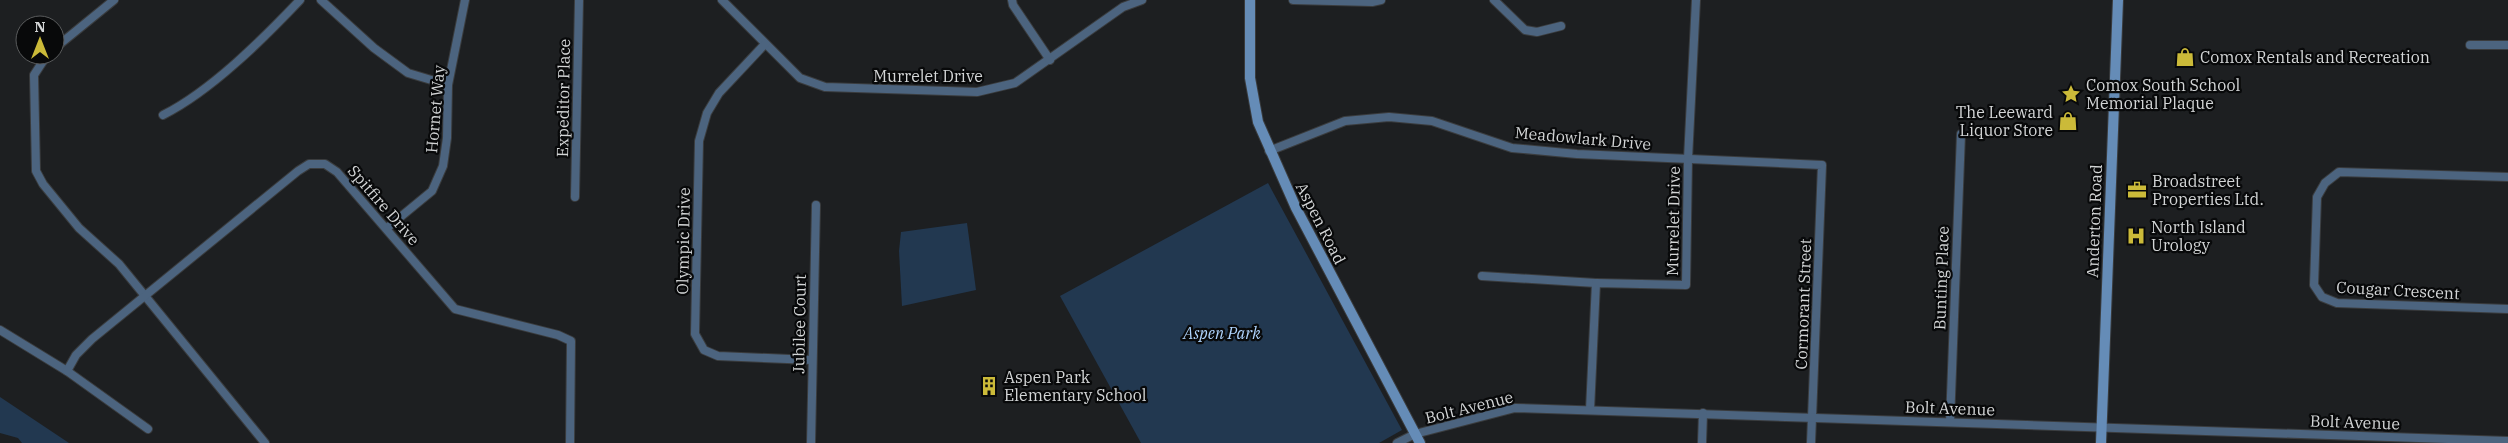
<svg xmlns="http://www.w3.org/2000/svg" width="2508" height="443" font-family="'IBM Plex Serif',serif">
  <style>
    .green { fill: #223850 }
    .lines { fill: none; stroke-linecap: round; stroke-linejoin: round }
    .street-casing { stroke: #3a3c3e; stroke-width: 10 }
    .secondary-casing { stroke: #3a3c3e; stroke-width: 12 }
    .street { stroke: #4c647f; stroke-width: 8 }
    .secondary { stroke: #658cb7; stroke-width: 10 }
    .labels { text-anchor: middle; stroke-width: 4.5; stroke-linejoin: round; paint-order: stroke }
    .poi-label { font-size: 16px; fill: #d3d5d6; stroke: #08090a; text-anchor: start }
    .street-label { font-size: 16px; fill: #d3d5d6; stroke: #08090a }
    .park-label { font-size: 16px; font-style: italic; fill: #aed3fc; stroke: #08090a }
  </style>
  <rect width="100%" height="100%" fill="#1d1f21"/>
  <g class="green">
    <polygon points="1268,183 1402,430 1379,443 1141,443 1060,296"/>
    <polygon points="967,223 976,290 902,306 899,251 901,232"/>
    <polygon points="0,397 69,443 22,443 18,438 0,433"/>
  </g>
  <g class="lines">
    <g class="street-casing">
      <g id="street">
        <polyline points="321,0 374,48 408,73 448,85"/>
        <polyline points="722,0 800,78 825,87 977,92 1015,83 1123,7 1142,0"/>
        <polyline points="1012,0 1013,5 1050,60"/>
        <polyline points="1293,0 1372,2 1381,0"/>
        <polyline points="1494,0 1525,30 1537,32 1561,26"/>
        <polyline points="765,44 719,93 707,113 699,141 695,334 704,350 718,356 812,360"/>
        <polyline points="2470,45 2508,45"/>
        <polyline points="55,48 114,0"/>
        <polyline points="47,55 34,75 36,171 43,184 79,228 119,264 265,443"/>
        <path d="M163 115C211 91 263 39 300 0"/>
        <polyline points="1269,151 1345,121 1389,117 1432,121 1512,148 1577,154 1822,165 1811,443"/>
        <polyline points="2508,177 2339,172 2325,183 2317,197 2314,285 2322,297 2337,303 2508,309"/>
        <polyline points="575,197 579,0"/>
        <polyline points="387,228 432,191 443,166 447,138 448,85 465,0"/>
        <polyline points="1482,276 1596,283"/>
        <polyline points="0,330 67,371 148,429"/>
        <polyline points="67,371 76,355 92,339 298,171 309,164 325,164 337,172 455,309 558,335 571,341 570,443"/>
        <polyline points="1590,410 1596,283 1686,285 1688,159 1696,0"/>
        <polyline points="1950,422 1961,134"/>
        <polyline points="811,443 816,205"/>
        <polyline points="1397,443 1415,434 1515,408 2508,441"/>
        <polyline points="1702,443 1703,413"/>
      </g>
    </g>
    <g class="secondary-casing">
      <g id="secondary">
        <polyline points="1250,0 1250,78 1258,122 1296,208 1420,443"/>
        <polyline points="2101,443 2118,0"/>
      </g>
    </g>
    <use href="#street" class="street"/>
    <use href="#secondary" class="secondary"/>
  </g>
  <defs>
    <g id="shop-bare" transform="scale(1.5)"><path d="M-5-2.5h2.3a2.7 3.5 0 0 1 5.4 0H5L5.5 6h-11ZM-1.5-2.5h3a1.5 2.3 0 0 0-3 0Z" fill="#cbba39" stroke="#08090a" stroke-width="2.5" paint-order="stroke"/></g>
    <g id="sight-bare" transform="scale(1.5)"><path d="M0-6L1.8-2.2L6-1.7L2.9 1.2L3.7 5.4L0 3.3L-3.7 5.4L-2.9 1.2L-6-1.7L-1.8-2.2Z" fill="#cbba39" stroke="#08090a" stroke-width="2.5" paint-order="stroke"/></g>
    <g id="office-bare" transform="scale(1.5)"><path d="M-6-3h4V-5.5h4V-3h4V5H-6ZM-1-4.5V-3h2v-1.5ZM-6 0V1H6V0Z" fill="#cbba39" stroke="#08090a" stroke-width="2.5" paint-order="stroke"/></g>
    <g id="hospital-bare" transform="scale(1.5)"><path d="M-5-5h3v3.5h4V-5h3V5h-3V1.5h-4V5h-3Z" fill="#cbba39" stroke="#08090a" stroke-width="2.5" paint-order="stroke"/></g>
    <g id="building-bare" transform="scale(1.5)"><path d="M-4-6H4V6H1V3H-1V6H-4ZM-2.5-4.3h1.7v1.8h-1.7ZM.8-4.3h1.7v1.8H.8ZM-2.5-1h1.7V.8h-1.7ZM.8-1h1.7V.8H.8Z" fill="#cbba39" stroke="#08090a" stroke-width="2.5" paint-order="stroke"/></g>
  </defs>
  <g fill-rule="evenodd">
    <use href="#shop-bare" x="2185" y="57"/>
    <use href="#sight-bare" x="2071" y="94"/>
    <use href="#shop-bare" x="2068" y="121"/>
    <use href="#office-bare" x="2137" y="190"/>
    <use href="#hospital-bare" x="2136" y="236"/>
    <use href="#building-bare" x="989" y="386"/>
  </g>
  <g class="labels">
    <g class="poi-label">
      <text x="2200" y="63">Comox Rentals and Recreation</text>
      <text x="2086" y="91">Comox South School<tspan x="2086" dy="18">Memorial Plaque</tspan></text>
      <text x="2053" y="118" text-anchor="end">The Leeward<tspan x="2053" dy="18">Liquor Store</tspan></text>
      <text x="2152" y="187">Broadstreet<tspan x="2152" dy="18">Properties Ltd.</tspan></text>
      <text x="2151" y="233">North Island<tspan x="2151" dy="18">Urology</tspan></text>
      <text x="1004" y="383">Aspen Park<tspan x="1004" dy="18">Elementary School</tspan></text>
    </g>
    <g class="street-label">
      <text x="928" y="82">Murrelet Drive</text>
      <text transform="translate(563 98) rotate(-89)" y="6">Expeditor Place</text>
      <text transform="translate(435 109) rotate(-85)" y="6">Hornet Way</text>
      <text transform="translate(1583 138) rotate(5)" y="6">Meadowlark Drive</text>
      <text transform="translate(384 205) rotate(49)" y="6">Spitfire Drive</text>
      <text transform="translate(1673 221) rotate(-89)" y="6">Murrelet Drive</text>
      <text transform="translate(2094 221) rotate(-88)" y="6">Anderton Road</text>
      <text transform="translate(1321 223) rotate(63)" y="6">Aspen Road</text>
      <text transform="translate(683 241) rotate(-89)" y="6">Olympic Drive</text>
      <text transform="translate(1941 278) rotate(-88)" y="6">Bunting Place</text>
      <text transform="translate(2398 290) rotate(3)" y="6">Cougar Crescent</text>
      <text transform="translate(1803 304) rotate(-88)" y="6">Cormorant Street</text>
      <text transform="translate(799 324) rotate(-89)" y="6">Jubilee Court</text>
      <text transform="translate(1469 407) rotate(-14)" y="6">Bolt Avenue</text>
      <text transform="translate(1950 408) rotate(2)" y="6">Bolt Avenue</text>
      <text transform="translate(2355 422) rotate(2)" y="6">Bolt Avenue</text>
    </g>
    <g class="park-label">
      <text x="1222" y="339">Aspen Park</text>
    </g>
  </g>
  <g transform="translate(40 40)"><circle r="24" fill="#08090a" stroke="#595b5c"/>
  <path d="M0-4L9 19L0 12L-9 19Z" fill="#cbba39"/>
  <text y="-8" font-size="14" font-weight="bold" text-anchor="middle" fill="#d3d5d6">N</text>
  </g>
</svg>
